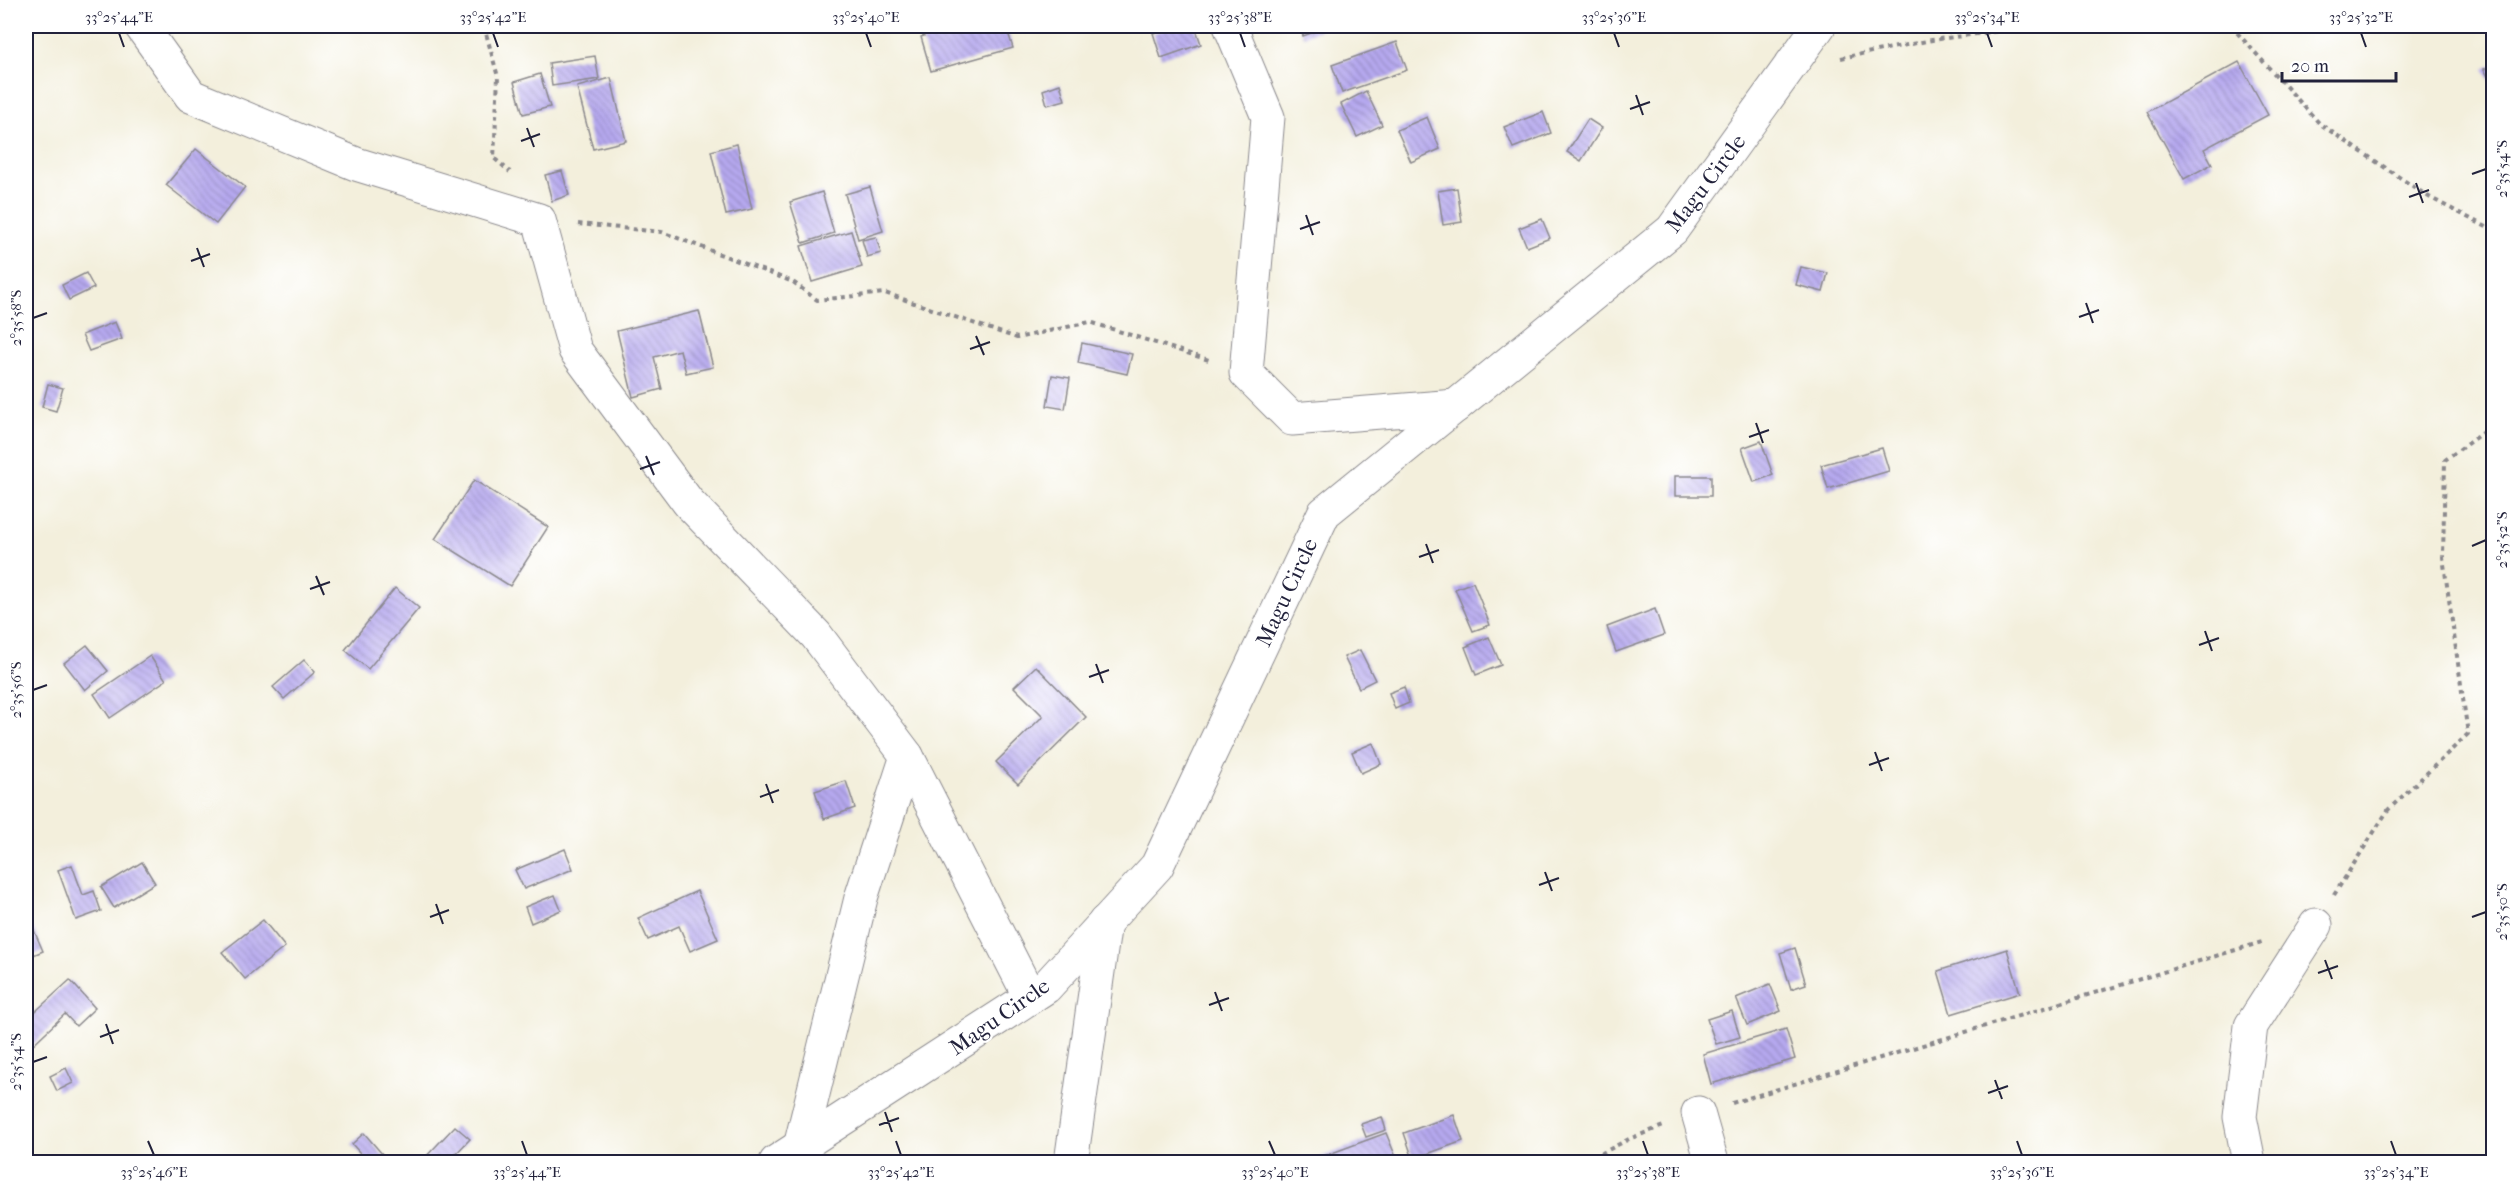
<svg xmlns="http://www.w3.org/2000/svg" width="2519" height="1188" font-family="'IM FELL French Canon',serif">
  <style>
    .building { fill: url(#building-back-hatch) }
    .lines { fill: none; stroke-linecap: round; stroke-linejoin: round }
    .street-casing { stroke: #8a888c; stroke-width: 35 }
    .path { stroke: #8a888c; stroke-width: 4; stroke-dasharray: 4.5 4.5; stroke-linecap: butt }
    .street { stroke: #fff; stroke-width: 33 }
    .ticks { fill: none; stroke: #22223b; stroke-width: 2 }
    .labels { text-anchor: middle; stroke-width: 4.5; stroke-linejoin: round; paint-order: stroke }
    .street-label { font-size: 22px; fill: #22223b; stroke: #fff }
    .neatline { fill: none; stroke: #22223b; stroke-width: 2 }
    .ticks-label { font-size: 15px; text-anchor: middle; fill: #22223b }
  </style>
  <defs>
    <pattern id="building-back-hatch" width="6" height="6" patternUnits="userSpaceOnUse" patternTransform="scale(1.5)"><rect width="6" height="6" fill="#b6a9ef"/><path d="M-1 5l2 2M0 0l6 6M5-1l2 2" fill="none" stroke="#9489c3"/></pattern>
  </defs>
  <rect width="100%" height="100%" fill="#fff"/>
  <filter id="ink" filterUnits="userSpaceOnUse"><feTurbulence type="fractalNoise" baseFrequency=".0167" numOctaves="2"/><feDisplacementMap in="SourceGraphic" scale="12" xChannelSelector="R" yChannelSelector="G"/><feConvolveMatrix kernelMatrix="1 2 1 2 8 2 1 2 1" color-interpolation-filters="sRGB"/></filter>
  <filter id="wash" filterUnits="userSpaceOnUse"><feTurbulence type="fractalNoise" baseFrequency=".008" numOctaves="4" result="noise"/><feDisplacementMap in="SourceGraphic" scale="24" xChannelSelector="R" yChannelSelector="G"/><feGaussianBlur stdDeviation="1.35" result="paint"/><feColorMatrix in="noise" values="0 0 0 0 0 0 0 0 0 0 0 0 0 0 0 0 0 1.4 0 .05"/><feComposite in="paint" operator="in"/></filter>
  <g filter="url(#wash)">
    <rect width="100%" height="100%" fill="#f3efdc"/>
    <g id="blocks">
      <g class="building">
        <polygon points="921,26 936,26 938,32 959,26 1006,26 1013,48 931,71 921,37 924,36"/>
        <polygon points="1175,26 1195,26 1201,44 1161,58 1153,33"/>
        <polygon points="1299,26 1330,26 1303,36"/>
        <polygon points="1397,42 1407,70 1342,93 1332,65"/>
        <polygon points="595,56 599,79 552,86 549,63"/>
        <polygon points="2239,62 2268,115 2204,149 2212,164 2184,179 2147,112"/>
        <polygon points="2494,64 2494,87 2484,69"/>
        <polygon points="540,74 550,107 523,114 514,82"/>
        <polygon points="611,78 626,141 593,149 577,87"/>
        <polygon points="1060,84 1065,100 1047,105 1043,90"/>
        <polygon points="1366,91 1382,125 1357,137 1341,104"/>
        <polygon points="1543,112 1551,133 1513,148 1504,127"/>
        <polygon points="1427,117 1440,149 1411,162 1397,130"/>
        <polygon points="1588,119 1602,128 1581,161 1567,152"/>
        <polygon points="737,144 752,209 726,215 711,151"/>
        <polygon points="196,149 245,187 216,224 166,185"/>
        <polygon points="562,171 569,195 552,201 545,175"/>
        <polygon points="870,187 883,231 858,239 845,194"/>
        <polygon points="1457,188 1462,222 1443,225 1438,191"/>
        <polygon points="822,192 834,233 803,243 790,202"/>
        <polygon points="1542,219 1550,238 1527,247 1519,228"/>
        <polygon points="851,231 862,267 812,282 801,246"/>
        <polygon points="876,237 881,253 867,257 862,240"/>
        <polygon points="1801,267 1828,273 1823,292 1796,285"/>
        <polygon points="86,273 94,288 69,300 62,285"/>
        <polygon points="699,311 713,367 686,373 680,350 654,357 662,389 633,397 617,331"/>
        <polygon points="115,322 122,339 89,351 82,335"/>
        <polygon points="1082,343 1132,354 1127,374 1078,363"/>
        <polygon points="1052,375 1070,378 1065,409 1047,406"/>
        <polygon points="48,384 63,388 56,411 42,407"/>
        <polygon points="1761,441 1773,475 1754,482 1742,448"/>
        <polygon points="1882,448 1889,471 1828,489 1821,465"/>
        <rect x="1675" y="476" width="36" height="20"/>
        <polygon points="474,480 548,527 510,586 435,539"/>
        <polygon points="1473,582 1490,625 1473,631 1455,589"/>
        <polygon points="395,588 419,608 368,669 345,650"/>
        <polygon points="1655,609 1664,635 1616,652 1607,627"/>
        <polygon points="1489,637 1501,665 1476,675 1465,647"/>
        <polygon points="87,645 108,671 85,690 64,663"/>
        <polygon points="1360,650 1375,680 1359,688 1344,657"/>
        <polygon points="150,656 166,680 110,718 94,694"/>
        <polygon points="304,660 315,672 284,699 273,687"/>
        <polygon points="1036,666 1086,717 1018,784 996,762 1043,716 1014,687"/>
        <polygon points="1404,687 1409,703 1395,709 1389,693"/>
        <polygon points="1373,743 1381,764 1361,773 1352,752"/>
        <polygon points="846,781 855,808 824,819 815,791"/>
        <polygon points="565,849 573,869 524,889 515,870"/>
        <polygon points="142,862 155,883 114,908 101,887"/>
        <polygon points="72,865 83,895 94,891 101,911 76,920 58,870"/>
        <polygon points="697,891 718,939 690,951 679,926 648,940 638,918"/>
        <polygon points="555,895 561,910 531,923 525,907"/>
        <polygon points="29,919 43,951 26,958 26,920"/>
        <polygon points="263,920 285,947 245,979 222,952"/>
        <polygon points="1795,948 1806,984 1791,989 1780,953"/>
        <polygon points="2007,949 2020,993 1951,1014 1938,971"/>
        <polygon points="70,980 95,1008 76,1026 65,1014 26,1051 26,1020"/>
        <polygon points="1770,984 1781,1011 1747,1025 1736,998"/>
        <polygon points="1732,1011 1740,1037 1716,1044 1707,1019"/>
        <polygon points="1786,1029 1795,1059 1711,1084 1703,1054"/>
        <polygon points="66,1068 73,1083 57,1091 50,1076"/>
        <polygon points="1454,1115 1463,1141 1413,1159 1404,1133"/>
        <polygon points="1382,1117 1386,1130 1366,1137 1361,1124"/>
        <polygon points="455,1126 470,1139 448,1162 421,1162"/>
        <polygon points="364,1133 389,1162 368,1162 352,1144"/>
        <polygon points="1386,1133 1398,1162 1317,1162 1316,1159"/>
      </g>
    </g>
  </g>
  <g filter="url(#ink)">
    <use href="#blocks" fill-opacity="0" stroke="#8a888c" stroke-width="1.5"/>
    <g class="lines">
      <g class="street-casing">
        <g id="street">
          <polyline points="141,26 191,96 356,164 539,220 575,350 688,502 816,635 907,756 861,898 800,1147"/>
          <polyline points="1230,26 1268,117 1246,373 1292,419 1456,406"/>
          <polyline points="907,756 1030,997"/>
          <polyline points="1698,1113 1712,1162"/>
          <polyline points="776,1162 1046,987 1157,866 1324,513 1672,230 1819,26"/>
          <polyline points="1071,1162 1105,922"/>
          <polyline points="2249,1162 2240,1117 2251,1026 2316,925"/>
        </g>
      </g>
      <g class="path">
        <polyline points="484,26 498,77 494,158 510,172"/>
        <polyline points="2231,26 2320,124 2429,197 2494,231"/>
        <polyline points="1841,58 1932,40 2036,26"/>
        <polyline points="578,224 662,232 793,282 817,300 885,293 1017,338 1090,322 1212,361"/>
        <polyline points="2334,895 2388,810 2468,734 2443,557 2445,460 2494,424"/>
        <polyline points="1732,1103 2262,942"/>
        <polyline points="1585,1162 1629,1139 1666,1125"/>
      </g>
      <use href="#street" class="street"/>
    </g>
  </g>
  <path class="ticks" d="M119 33 124 47M493 33 498 47M866 33 871 47M1240 33 1245 47M1614 33 1619 47M1987 33 1992 47M2361 33 2366 47M1636 95 1643 115M1630 109 1650 102M527 128 534 147M521 141 540 134M2472 174 2486 169M2416 183 2423 203M2409 197 2429 190M1306 215 1313 235M1300 229 1320 222M197 248 204 267M191 261 210 254M2086 303 2093 323M2079 317 2099 310M33 318 47 313M976 336 984 355M970 349 990 342M1756 423 1763 443M1749 437 1769 430M646 456 654 475M640 469 660 462M1426 544 1433 563M2472 546 2486 540M1419 557 1439 550M316 576 324 595M310 589 330 582M2205 631 2212 651M2199 645 2219 638M1096 664 1103 683M1089 677 1109 670M33 690 47 685M1875 752 1882 771M1869 765 1889 758M766 784 773 803M760 797 779 790M1545 872 1552 891M1539 885 1559 878M436 904 443 924M430 917 449 910M2472 917 2486 912M2325 960 2332 979M2318 973 2338 966M1215 992 1222 1011M1209 1005 1229 998M106 1024 113 1044M100 1037 119 1030M33 1062 47 1057M1995 1080 2002 1099M1988 1093 2008 1086M885 1112 892 1132M879 1125 899 1118M148 1141 154 1155M522 1141 527 1155M896 1141 901 1155M1269 1141 1275 1155M1643 1141 1648 1155M2017 1141 2022 1155M2391 1141 2396 1155"/>
  <g class="labels">
    <g class="street-label">
      <text transform="translate(1705 183) rotate(-53)" y="8">Magu Circle</text>
      <text transform="translate(1286 592) rotate(-65)" y="8">Magu Circle</text>
      <text transform="translate(999 1016) rotate(-35)" y="8">Magu Circle</text>
    </g>
  </g>
  <rect width="2519" height="1188" fill="none" stroke="#fff" stroke-width="66"/>
  <path d="M2282 72v9h114v-9" fill="none" stroke="#22223b" stroke-width="3"/>
  <text x="2291" y="72" font-size="18" fill="#22223b" stroke="#ffffff" stroke-width="4.5" paint-order="stroke">20 m</text>
  <rect x="33" y="33" width="2453" height="1122" class="neatline"/>
  <g class="ticks-label">
    <text x="119" y="22">33°25'44"E</text>
    <text x="493" y="22">33°25'42"E</text>
    <text x="866" y="22">33°25'40"E</text>
    <text x="1240" y="22">33°25'38"E</text>
    <text x="1614" y="22">33°25'36"E</text>
    <text x="1987" y="22">33°25'34"E</text>
    <text x="2361" y="22">33°25'32"E</text>
    <text transform="translate(2502 169) rotate(-90)" y="5">2°35'54"S</text>
    <text transform="translate(16 318) rotate(-90)" y="5">2°35'58"S</text>
    <text transform="translate(2502 540) rotate(-90)" y="5">2°35'52"S</text>
    <text transform="translate(16 690) rotate(-90)" y="5">2°35'56"S</text>
    <text transform="translate(2502 912) rotate(-90)" y="5">2°35'50"S</text>
    <text transform="translate(16 1062) rotate(-90)" y="5">2°35'54"S</text>
    <text x="154" y="1177">33°25'46"E</text>
    <text x="527" y="1177">33°25'44"E</text>
    <text x="901" y="1177">33°25'42"E</text>
    <text x="1275" y="1177">33°25'40"E</text>
    <text x="1648" y="1177">33°25'38"E</text>
    <text x="2022" y="1177">33°25'36"E</text>
    <text x="2396" y="1177">33°25'34"E</text>
  </g>
</svg>
